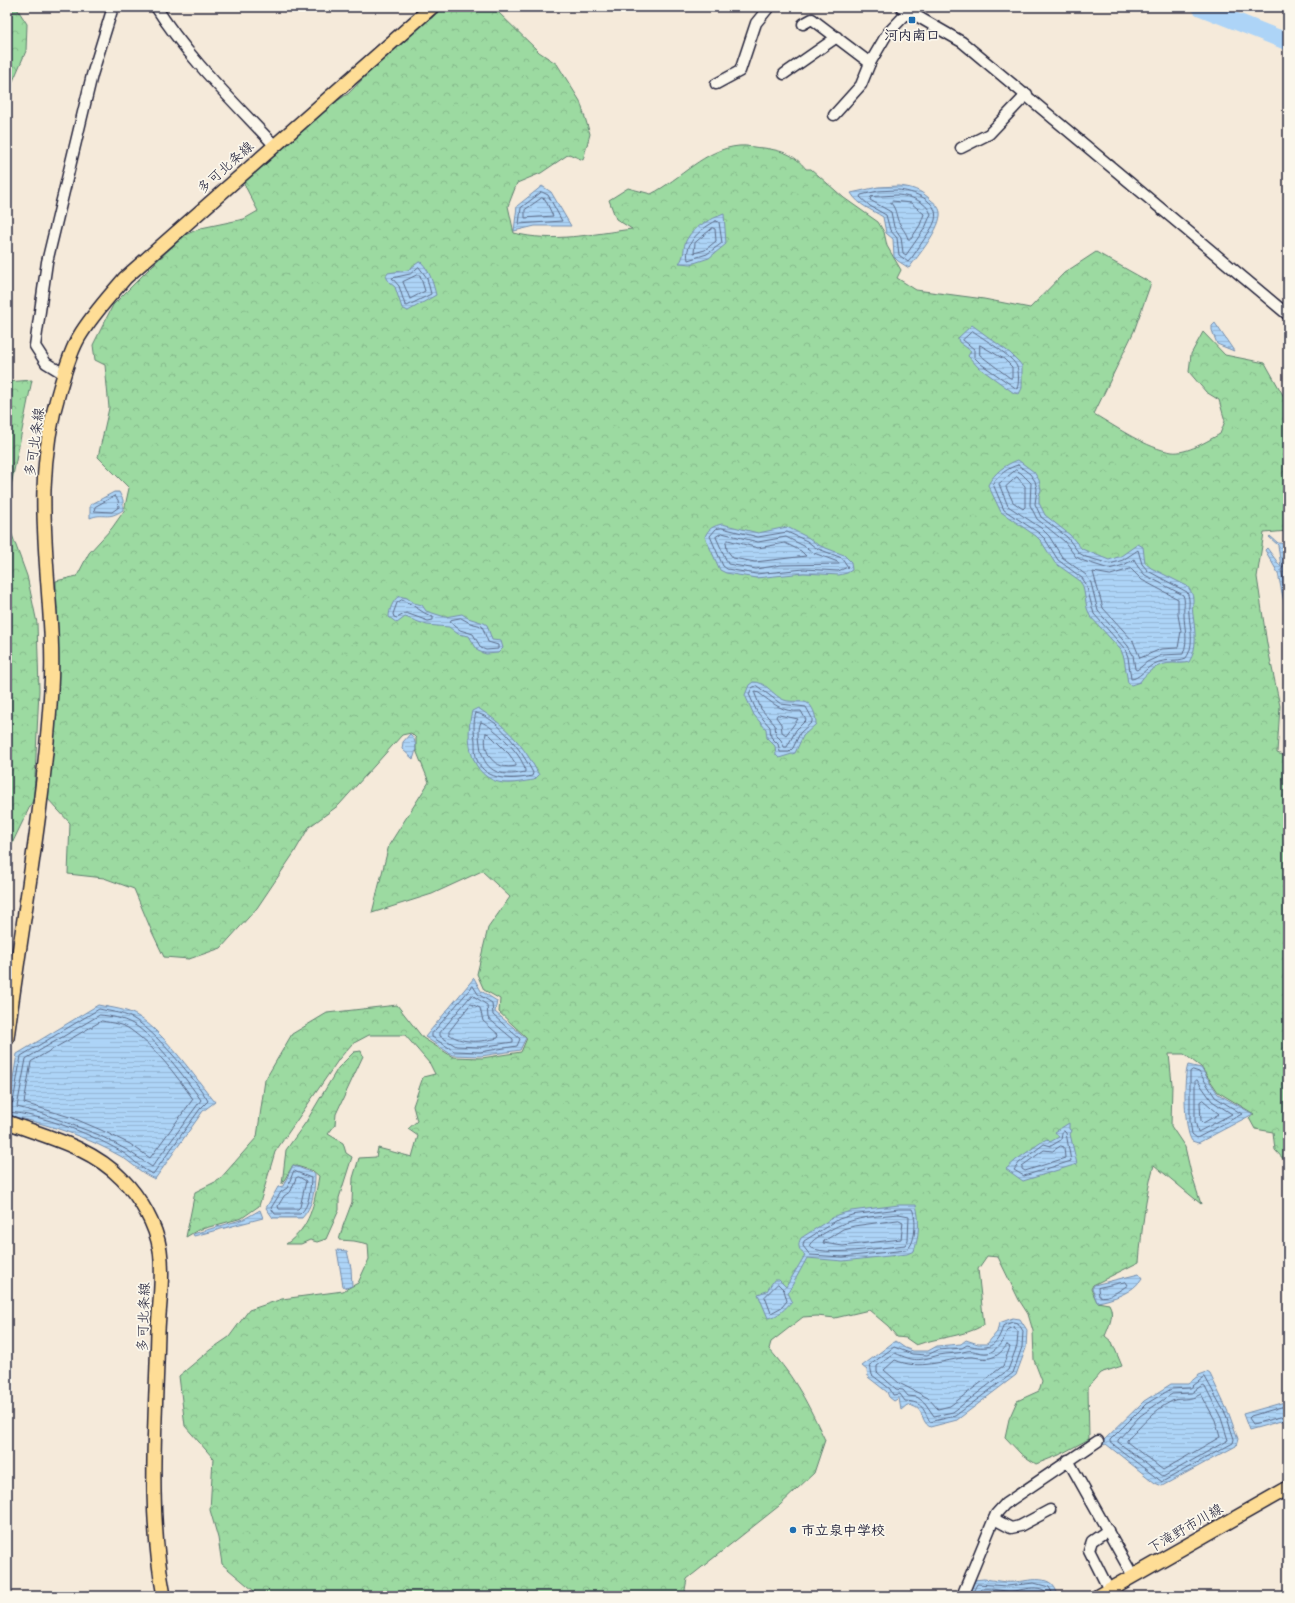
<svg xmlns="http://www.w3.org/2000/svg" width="1295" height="1603" font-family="Delius,'Klee One',sans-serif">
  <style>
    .forest { fill: url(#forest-crowns); stroke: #5f7e6e }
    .water { fill: url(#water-rules); stroke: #758dac }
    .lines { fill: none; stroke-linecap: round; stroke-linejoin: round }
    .shore { stroke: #5a6986; stroke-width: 1 }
    .river { stroke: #add4f7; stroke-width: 17 }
    .minor-casing { stroke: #22223b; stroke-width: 13 }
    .major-casing { stroke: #22223b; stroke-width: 16 }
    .minor { stroke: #fbf7ec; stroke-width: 10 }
    .major { stroke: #fedd96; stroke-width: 13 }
    .poi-dot { fill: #1f6fb2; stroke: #fbf7ec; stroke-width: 1.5 }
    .labels { text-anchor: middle; stroke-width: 3.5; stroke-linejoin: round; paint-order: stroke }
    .poi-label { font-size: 14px; font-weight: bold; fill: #22223b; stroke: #fbf7ec }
    .street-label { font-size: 14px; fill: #22223b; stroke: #fbf7ec }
  </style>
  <defs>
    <pattern id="forest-crowns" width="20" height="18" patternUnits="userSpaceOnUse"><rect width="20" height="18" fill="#9cdaa1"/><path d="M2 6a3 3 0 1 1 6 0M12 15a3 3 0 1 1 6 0" fill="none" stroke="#86bb8c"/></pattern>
    <pattern id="water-rules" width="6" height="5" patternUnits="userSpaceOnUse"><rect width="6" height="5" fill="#add4f7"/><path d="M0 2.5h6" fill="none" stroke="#95b6d5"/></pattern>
  </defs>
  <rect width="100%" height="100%" fill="#f5eada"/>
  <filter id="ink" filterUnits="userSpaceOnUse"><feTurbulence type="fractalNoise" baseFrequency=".025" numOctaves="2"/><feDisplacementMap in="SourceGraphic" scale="8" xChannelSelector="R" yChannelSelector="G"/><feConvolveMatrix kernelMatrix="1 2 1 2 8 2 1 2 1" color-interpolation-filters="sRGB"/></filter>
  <g filter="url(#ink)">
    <g class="forest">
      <polygon points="7,7 16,7 27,24 26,51 7,95"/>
      <path d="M442 7H490L497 11 539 52 557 64 580 101 590 134 583 160 569 154 541 173 517 183 508 206 514 233C552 243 593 234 632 229L616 219 609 200 628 188 651 194C681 179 704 149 739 146 747 145 756 148 764 148 783 151 794 154 806 169H811L844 198 878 222 884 232 887 246 901 270 897 278 916 290 984 299 1030 308 1064 273 1096 252 1151 283 1134 331 1094 414C1116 427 1148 449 1172 452 1187 454 1207 441 1220 434L1225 421 1219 400 1206 392 1189 372 1191 354 1203 332 1225 355 1265 363 1288 404V531L1264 533 1257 577 1267 644 1280 706 1277 753 1288 757V1164L1275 1150 1273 1132 1255 1129 1249 1118 1254 1114 1218 1092 1201 1067 1184 1054H1169L1172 1084 1171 1126 1185 1147 1191 1173 1201 1204 1154 1165C1145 1197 1142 1229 1139 1262L1093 1285 1091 1289 1097 1302 1109 1304C1115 1314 1109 1326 1105 1336L1112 1342 1122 1366 1100 1373 1088 1387 1089 1439 1059 1455 1036 1464 1021 1454 1005 1437 1009 1419 1017 1401 1039 1391 1042 1381 1034 1360 1033 1331 1028 1314 1019 1300 998 1257 987 1256 978 1269 984 1325C963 1337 938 1337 916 1345L906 1338 897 1337 888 1326 869 1310 835 1318 817 1316 803 1317 771 1342 769 1349C796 1379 808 1404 825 1440L814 1473 779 1506 687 1579 685 1590 689 1596H260L222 1564 218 1538 210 1510 213 1458 185 1426 179 1376 210 1350 229 1337 249 1310 282 1299 343 1291 358 1283 369 1259 368 1244 354 1241 339 1240 343 1226 352 1202 353 1178 359 1158 376 1157 378 1148 412 1157 418 1136 408 1129 417 1121 413 1106 423 1077 435 1074 430 1064 405 1035H369L352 1044 339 1059 275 1152 259 1206 242 1218 198 1230 186 1237 195 1192 219 1180 257 1137 265 1080 292 1034 327 1013 397 1005 423 1038 453 1057 482 1058 521 1052 527 1038 499 1012 500 999 484 990 477 974 488 928 510 897 482 871 432 894 372 913 389 845 429 782 416 750V738L411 733 402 735 339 805 309 827 294 853 257 908 221 948 189 959 164 957 152 932 134 889 104 878 68 874 70 823 47 798 56 639V581L77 576 89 553 112 528 124 511 129 488 98 457 109 408 105 365 95 360 93 345 113 305 159 259 185 235 201 228 244 219 258 211 243 182 316 115 349 93 412 28 432 18Z"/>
      <polygon points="32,380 7,506 7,382"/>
      <polygon points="7,521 27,576 37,623 39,690 34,798 7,854"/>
      <path d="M361 1051 363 1056 336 1114 335 1125 328 1134 343 1143 346 1153 352 1157 339 1198V1210L326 1239 317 1242 310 1240 301 1244H286C311 1227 314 1204 319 1176L313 1171 293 1165 282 1184 286 1150 306 1122 338 1068 354 1052Z"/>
    </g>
    <g class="water">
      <polygon points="542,186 551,192 571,226 535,226 514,231 517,206"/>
      <path d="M898 186C911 187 921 190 931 200 935 203 939 207 940 212 942 227 918 256 909 268L898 261 894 257 893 239 886 233 883 217C871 209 859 206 851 193L878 187Z"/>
      <path d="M724 214 726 244 709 258 691 264 679 263C686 256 682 247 687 239 694 226 711 219 724 214Z"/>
      <path d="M419 262H421C430 271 433 283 436 295L408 311 402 308 395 287 389 282 386 276 388 273 408 270Z"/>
      <polygon points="1215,323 1234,351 1217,344 1212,330 1212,326"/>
      <polygon points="972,325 1010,353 1019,362 1022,366 1022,388 1019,394 1014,393 978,367 968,356 971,351 959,342 958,338"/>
      <path d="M1018 460 1034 472 1039 480 1041 490 1039 496V503L1045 515 1070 535 1082 549 1109 560 1121 556 1138 544 1143 547 1145 563 1151 568 1187 586C1197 598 1191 602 1193 615 1195 631 1198 648 1189 662 1182 664 1179 663 1173 663 1159 663 1147 671 1140 682L1131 685 1128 683 1124 658 1121 650 1090 616 1087 608 1083 586 1079 580 1055 563 1041 541 1036 536 1001 512 988 485C994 473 1006 464 1018 460Z"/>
      <path d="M114 492H119L123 500V510C107 521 104 512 90 518V505Z"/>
      <path d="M722 524 758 533 787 527 809 538 818 545 844 555 851 562 852 570 847 573 839 575 804 573 756 578 726 573 720 570 705 537C708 528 714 526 722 524Z"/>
      <polygon points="1270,536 1278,543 1288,544 1288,622 1278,573 1265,550 1267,548 1281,567 1278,545 1269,537"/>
      <path d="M399 596 407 598 414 603 422 605 426 611 445 617 462 614 468 618 484 623 487 625 492 640 501 641 503 648 498 653 486 654 478 651 469 636 458 634 449 627 427 625 405 617 397 623 389 617C389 610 393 600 399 596Z"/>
      <path d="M753 682C766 681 773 696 784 700 792 703 802 699 809 704 814 709 816 717 816 724L803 736 795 753 779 758 776 755 775 746 767 738 766 729 754 715 745 695 749 685Z"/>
      <path d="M478 708C507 727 523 744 539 775L534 780C525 781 513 784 503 783 469 778 465 738 472 711Z"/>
      <path d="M410 734C417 740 417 751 413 759L402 749 403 742Z"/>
      <polygon points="474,978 481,991 497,1001 495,1012 526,1038 520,1050 481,1056 452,1055 425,1037"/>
      <path d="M98 1005C112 1008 127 1009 139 1017 165 1034 195 1077 215 1102L203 1111 155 1179C142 1174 133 1164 122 1157 86 1136 47 1124 7 1115L17 1054Z"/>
      <path d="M1188 1065 1201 1068 1218 1094 1253 1114 1198 1143 1192 1141C1184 1130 1183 1078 1188 1065Z"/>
      <polygon points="1069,1123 1069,1129 1072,1131 1070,1134 1077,1164 1023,1181 1006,1169 1016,1160 1043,1141 1047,1139 1050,1142 1059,1137 1055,1132"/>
      <path d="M293 1165 315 1174C315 1189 313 1207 302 1218H273L266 1208 278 1187 283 1186Z"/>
      <path d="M899 1205H916C920 1220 919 1237 914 1251L907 1254 843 1261 807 1258 788 1293 792 1301C786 1308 778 1317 768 1318L758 1294 767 1291 774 1280H779L786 1287 805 1255C799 1251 797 1245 801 1238L837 1215 851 1211Z"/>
      <polygon points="260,1210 263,1218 194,1236 193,1234 244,1219"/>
      <polygon points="337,1250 347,1251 351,1268 352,1286 346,1288 343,1286"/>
      <path d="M1139 1274 1142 1278C1134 1292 1112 1300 1097 1302L1092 1289 1094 1285Z"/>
      <path d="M1013 1318 1020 1319 1027 1330 1026 1348 1016 1375 957 1420 930 1427C919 1420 926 1407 907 1405L901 1410 899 1398 894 1401 889 1397 887 1392 868 1377 867 1370 862 1366 895 1341 905 1348 913 1351H928L937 1346 961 1344 966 1340 978 1344H987L997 1332 999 1323Z"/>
      <polygon points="1207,1372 1210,1374 1229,1414 1238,1439 1236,1446 1162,1486 1155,1483 1106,1444 1104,1445 1101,1443 1144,1401 1171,1384 1188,1384 1199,1375"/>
      <polygon points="1288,1401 1288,1419 1249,1430 1243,1414"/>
      <path d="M984 1579C991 1580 999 1581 1006 1582 1024 1584 1052 1569 1058 1596H967L973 1580Z"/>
    </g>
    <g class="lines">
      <g class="shore">
        <path d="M898 190C912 191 940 200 935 220 933 227 927 235 923 241 918 248 914 256 908 262L899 255 897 238 890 230 886 215 870 206 860 197 861 195 878 191Z"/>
        <polygon points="542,192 548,195 562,221 519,224 521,208"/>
        <path d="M898 195C910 196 926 201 931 214L925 228 906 255 903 253 901 237 894 227 891 212 870 200 871 197Z"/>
        <polygon points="542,198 545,199 553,216 525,218 525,210"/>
        <path d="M892 201 911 203 924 214 920 225 911 239H908C906 232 903 230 900 224 895 217 898 212 891 203Z"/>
        <path d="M716 221 719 222 722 243 707 254 688 260C684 242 702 228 716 221Z"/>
        <polygon points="713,228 715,229 716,241 705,250 694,253 695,243"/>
        <polygon points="419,267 427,278 431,294 407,306 405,305 399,286 392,278 410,274"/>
        <polygon points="417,275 420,275 425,291 410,299 403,282"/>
        <path d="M973 331C983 339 1013 356 1017 367 1019 372 1019 384 1017 389L981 364 974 357V349L963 340Z"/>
        <polygon points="980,345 1004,359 1012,367 1012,378 1010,378 980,355"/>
        <path d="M1018 465 1030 474 1035 481 1037 489 1035 504 1041 517 1067 537 1079 553 1086 557 1110 564 1123 560 1138 550 1142 564 1148 571 1187 592C1191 602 1188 605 1189 614 1190 628 1195 645 1186 658 1177 662 1166 658 1154 664 1146 668 1139 679 1131 679L1128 657 1125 649 1094 614 1086 584 1082 578 1058 560 1045 539 1039 533 1004 510 993 484C997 476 1009 467 1018 465Z"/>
        <path d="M1016 470 1021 473 1031 483 1030 505 1037 519 1064 541 1076 557 1084 561 1109 569 1124 565 1134 559 1138 567 1145 575 1183 595C1186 602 1183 607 1184 614 1184 629 1189 638 1183 654L1162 655 1147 662 1137 670 1135 669 1133 655 1128 646 1098 611 1091 583 1086 575 1062 557 1049 536 1041 528 1008 506 999 484Z"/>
        <polygon points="1017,477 1025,486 1025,507 1023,509 1013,502 1006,487"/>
        <polygon points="115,496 118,500 119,507 112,512 94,511 95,507"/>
        <polygon points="722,528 758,537 787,532 807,541 816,548 842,558 848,567 838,571 804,569 756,574 727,569 723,566 710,536 716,529"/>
        <polygon points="722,533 758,542 786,537 804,546 814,553 838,562 839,564 781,565 756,569 728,564 716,537"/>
        <polygon points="728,540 758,548 785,543 801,551 806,556 755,562 733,558 727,550 726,542"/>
        <polyline points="1288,548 1283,549 1285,564 1281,570 1288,601"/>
        <polygon points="1131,569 1142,580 1178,599 1178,615 1181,631 1178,648 1161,649 1140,658 1133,641 1103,608 1093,572 1110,575"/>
        <path d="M402 600C414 604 421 613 433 617V620L428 621 406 613 397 618 394 617 393 614 397 603Z"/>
        <polygon points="461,618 470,623 482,626 488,642 498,645 498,649 486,650 481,648 473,634 460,630 450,622 451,620"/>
        <polygon points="757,686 781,704 806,707 812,718 812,722 800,733 793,748 789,752 780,752 778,744 771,737 770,727 757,712 749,694 752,688"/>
        <path d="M756 692 759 693C772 703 783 713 801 711L806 720 796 730 787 747H784L781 740 776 735 775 725 761 709 755 694Z"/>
        <path d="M476 713C498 717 524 754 533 773L532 776C514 780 486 782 477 760 475 755 475 747 475 741 474 732 473 721 476 713Z"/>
        <polygon points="779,715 798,719 786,735 782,732 781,724 776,717 777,715"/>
        <path d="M481 722C494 726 526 758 525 772 499 778 483 771 480 744 479 736 478 728 481 722Z"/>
        <path d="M486 733 489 734 509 754 516 764V766C494 771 482 753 486 733Z"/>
        <polygon points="473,986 478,994 492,1003 493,1015 520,1039 517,1046 480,1052 454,1051 432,1037 432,1034"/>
        <polygon points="472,995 487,1005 488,1018 513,1039 513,1042 480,1047 456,1046 440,1036 440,1033"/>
        <path d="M471 1004 480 1008 483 1021 499 1035 498 1038C482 1042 462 1044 449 1034V1032Z"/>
        <path d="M100 1015C111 1016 122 1018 133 1024 153 1035 187 1080 201 1100L152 1167 127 1150 99 1135 44 1114 17 1107 26 1059Z"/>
        <path d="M102 1021C112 1023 123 1024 131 1030 155 1047 176 1075 193 1099L150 1158 130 1144 101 1130 73 1118 24 1103 31 1062Z"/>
        <polygon points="1193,1070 1199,1072 1215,1097 1242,1114 1197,1138 1192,1134 1190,1121 1190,1072"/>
        <polygon points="1197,1080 1212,1101 1232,1114 1198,1132 1195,1121 1195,1082"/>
        <polygon points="1203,1100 1219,1114 1203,1123 1201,1121 1200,1102"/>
        <path d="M7 1106 13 1102 21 1056 99 1009C112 1012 126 1013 137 1021 157 1034 197 1081 208 1101L200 1109 153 1174C142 1170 134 1160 125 1154 97 1136 41 1114 7 1112"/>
        <polygon points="1064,1131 1066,1133 1071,1161 1024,1176 1014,1170 1019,1163 1044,1144 1051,1146 1061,1140 1062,1133"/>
        <polygon points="1061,1146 1064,1147 1065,1158 1025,1171 1022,1169 1022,1166 1044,1150 1052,1151"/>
        <path d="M294 1171 311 1178C310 1190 310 1206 300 1214H275L271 1208 281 1192 287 1188Z"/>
        <polygon points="299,1177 306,1181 300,1207 298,1209 279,1209 278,1206 284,1196 291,1191 296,1178"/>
        <path d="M899 1209H912C917 1218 916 1245 906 1250L843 1257 810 1255 803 1246 804 1241 839 1219 852 1215Z"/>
        <path d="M899 1214 909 1216 908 1240 905 1245C887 1247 821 1258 809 1246 811 1241 818 1237 823 1234 851 1217 867 1217 899 1214Z"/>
        <polygon points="899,1220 903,1222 901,1239 843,1246 823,1243 824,1241 843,1229 854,1226"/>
        <path d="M1126 1282 1128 1285C1120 1290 1109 1299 1099 1296L1098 1288Z"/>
        <polygon points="778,1284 784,1290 787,1301 782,1307 771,1313 765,1297"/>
        <path d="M1013 1322 1018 1323 1023 1331 1022 1347 1013 1373 955 1416 930 1422C923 1409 923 1402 905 1401L900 1394 893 1395 890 1389 872 1375 870 1365 894 1347 912 1354 927 1355 938 1350 962 1348 967 1345C988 1350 997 1348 1003 1326Z"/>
        <path d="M1014 1327 1018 1332 1017 1346 1008 1370 953 1412 934 1416 925 1403 917 1397 908 1396 903 1390 896 1389 877 1372V1366L895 1353C915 1362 918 1361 939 1355 948 1353 958 1354 967 1351 974 1349 983 1356 991 1352 1000 1347 1005 1338 1007 1330Z"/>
        <path d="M1007 1345 1010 1347 1003 1366 950 1406 938 1409 928 1398 899 1383 884 1370 895 1360C920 1371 943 1360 968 1357 976 1356 984 1361 993 1357 999 1355 1003 1350 1007 1345Z"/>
        <polygon points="1205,1377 1226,1415 1234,1439 1233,1443 1162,1482 1110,1442 1110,1440 1146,1404 1171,1389 1190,1388"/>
        <polygon points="1203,1385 1205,1386 1221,1418 1228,1440 1163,1477 1118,1442 1118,1440 1140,1416 1164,1399 1172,1394 1191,1393"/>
        <path d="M1201 1394 1215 1420 1220 1437 1163 1470 1127 1442V1440C1142 1426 1152 1411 1172 1401 1180 1397 1188 1402 1201 1394Z"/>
        <polyline points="1288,1405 1251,1416 1249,1418 1253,1424 1288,1415"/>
        <polyline points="971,1596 977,1584 1007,1586 1034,1583 1049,1587 1054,1596"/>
        <path d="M976 1596 981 1589C989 1588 997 1590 1006 1591 1019 1593 1041 1580 1049 1596"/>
      </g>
      <polyline class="river" points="1200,7 1288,42"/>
      <g class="minor-casing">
        <g id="minor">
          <path d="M156 7C188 58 233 101 274 145"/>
          <polyline points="901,7 962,42 1288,315"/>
          <polyline points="803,24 812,19 870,63"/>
          <polyline points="784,74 837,37"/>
          <polyline points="716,84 740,71 756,23 769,7"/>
          <polyline points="834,115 861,85 870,63 887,34 909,11"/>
          <polyline points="961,148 989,134 1027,94"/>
          <polyline points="64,374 46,363 35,346 47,262 92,75 113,7"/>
          <polyline points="1068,1460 1133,1576"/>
          <polyline points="994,1519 1011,1528 1020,1526 1050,1510"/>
          <polyline points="1108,1530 1092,1541 1089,1550 1109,1590"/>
          <polyline points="962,1596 996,1514 1005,1504 1098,1441"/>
        </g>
      </g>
      <g class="major-casing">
        <g id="major">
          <path d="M7 1038C22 922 44 807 51 690 55 623 42 556 44 489 45 455 50 421 60 388 65 371 70 352 79 337 92 315 109 297 125 278L432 7"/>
          <path d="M7 1122C47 1137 91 1147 122 1179 140 1197 156 1225 160 1250 164 1277 159 1305 158 1331 156 1420 147 1508 164 1596"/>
          <polyline points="1098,1596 1288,1488"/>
        </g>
      </g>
      <use href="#minor" class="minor"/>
      <use href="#major" class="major"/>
    </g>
  </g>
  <g class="poi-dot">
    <rect x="908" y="16" width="8" height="8" rx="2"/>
    <circle cx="793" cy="1530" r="4"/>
  </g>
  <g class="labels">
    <g class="poi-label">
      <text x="912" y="40">河内南口</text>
      <text x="801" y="1535" text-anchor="start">市立泉中学校</text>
    </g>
    <g class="street-label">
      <text transform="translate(225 167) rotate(-42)" y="5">多可北条線</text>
      <text transform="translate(34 442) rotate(-82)" y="5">多可北条線</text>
      <text transform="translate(143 1317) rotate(-88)" y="5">多可北条線</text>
      <text transform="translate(1185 1528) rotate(-30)" y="5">下滝野市川線</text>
    </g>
  </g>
  <rect width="1295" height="1603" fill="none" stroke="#fbf7ec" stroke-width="24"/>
  <rect x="12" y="12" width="1271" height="1579" fill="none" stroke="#22223b" stroke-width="1.5" filter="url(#ink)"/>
</svg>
